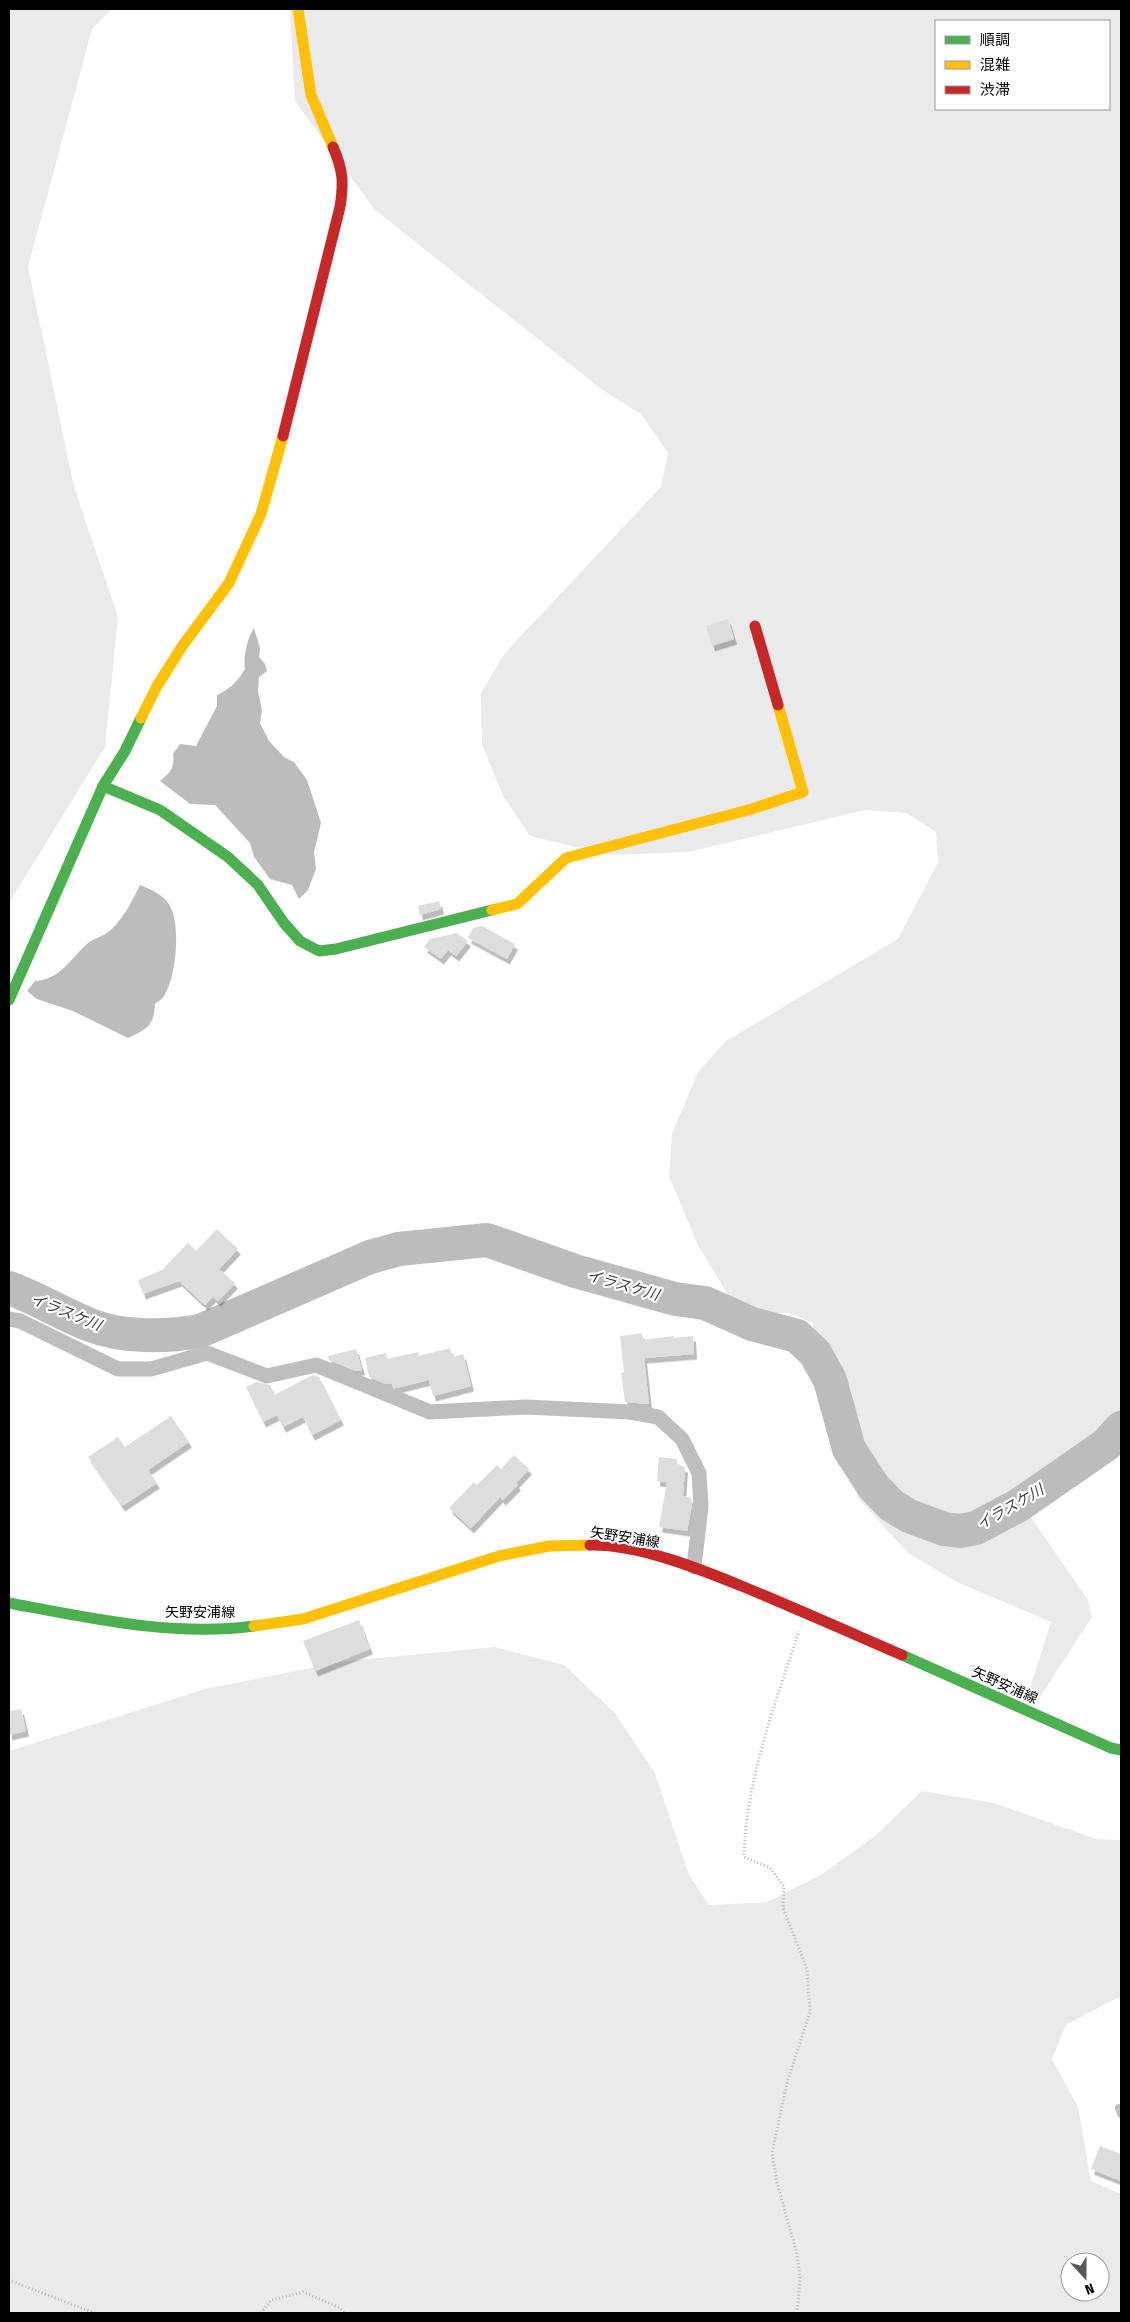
<svg xmlns="http://www.w3.org/2000/svg" width="1130" height="2322" font-family="'Fira Sans Condensed','Noto Sans JP',sans-serif">
  <style>
    .green { fill: #eaeaea; fill-rule: evenodd }
    .water { fill: #bcbcbc }
    .lines { fill: none; stroke-linecap: round; stroke-linejoin: round }
    .river { stroke: #bcbcbc; stroke-width: 34 }
    .building { fill: #ddd; filter: url(#shadow) }
    .path { stroke: #b8b8b8; stroke-width: 3; stroke-dasharray: 1 2.5; stroke-linecap: butt }
    .lane { stroke: #bebebe; stroke-width: 8 }
    .street { stroke: #bebebe; stroke-width: 15 }
    .fast { stroke: #4caf50; stroke-width: 11 }
    .slow { stroke: #ffc107; stroke-width: 11 }
    .jam { stroke: #c62828; stroke-width: 11 }
    .labels { text-anchor: middle; stroke-width: 4.5; stroke-linejoin: round; paint-order: stroke }
    .street-label { font-size: 14px; fill: #000; stroke: #fff }
    .water-label { font-size: 15px; font-style: italic; fill: #414141; stroke: #fff }
  </style>
  <defs>
    <filter id="shadow"><feDropShadow dx="3" dy="5.5" stdDeviation="0" flood-color="#0004"/></filter>
  </defs>
  <rect width="100%" height="100%" fill="#fff"/>
  <g class="green">
    <polygon points="9,9 112,9 92,29 28,267 74,487 118,617 105,747 9,903"/>
    <path d="M290 9H1121V1417L1073 1462 1019 1500 1088 1600 1092 1617 1040 1697 1030 1688 1051 1622 957 1582 908 1553 858 1498 814 1366 813 1323 789 1313 756 1314 736 1308 698 1245 669 1176 672 1134 698 1072 726 1041 898 939 938 862 936 832 907 813 865 810 689 852 609 855 530 836 503 796 482 744 481 693 505 653 661 487 668 453 641 414 601 389 375 210 295 101ZM936 21H1109V109H936Z"/>
    <path d="M495 1647 564 1665 615 1713 655 1773 689 1875 709 1905 767 1902 819 1876 875 1836 922 1791 994 1803 1096 1839 1121 1840V1998L1115 1999 1066 2025 1052 2059 1078 2107 1091 2181 1121 2194V2313H9V1751L205 1689 347 1661ZM1070 2262H1100V2292H1070Z"/>
  </g>
  <g class="water">
    <path d="M254 628 260 648 259 657 265 664 267 671 259 677 258 691 262 711 260 723 269 741 284 757 294 762 307 780 321 823 314 852 316 869 308 890 299 899 292 885 270 879 254 857 250 843 215 805 190 804 160 781C171 772 175 767 173 754L180 744 196 746 217 706V695C230 689 237 682 245 669 243 657 247 639 254 628Z"/>
    <path d="M140 885C152 890 163 894 170 906 181 925 176 978 164 996 162 1000 158 1001 155 1004 154 1026 147 1029 128 1038L73 1011 37 999 27 991 35 981C61 979 69 960 87 944 92 939 101 937 107 933 122 922 132 901 140 885Z"/>
  </g>
  <g class="lines">
    <path class="river" d="M9 1288C37 1298 62 1314 90 1325 123 1338 166 1337 200 1331L370 1257 399 1249 487 1240 575 1271 675 1299 705 1303 752 1324 797 1336 815 1353 830 1380 849 1449 873 1486 891 1505 909 1516 944 1529 960 1531 976 1528 1019 1505 1107 1444 1121 1428"/>
  </g>
  <g class="building">
    <polygon points="728,619 734,639 712,646 706,626"/>
    <polygon points="439,901 441,909 420,915 418,906"/>
    <polygon points="482,926 515,944 507,959 468,938 473,928"/>
    <polygon points="457,933 468,941 456,956 448,950 441,959 424,947 430,939"/>
    <polygon points="217,1229 238,1249 219,1269 235,1283 218,1301 213,1297 205,1305 179,1281 143,1294 138,1280 162,1270 188,1243 196,1251"/>
    <polygon points="642,1333 643,1340 674,1336 674,1338 693,1336 694,1354 644,1358 649,1404 625,1402 621,1373 624,1372 620,1336"/>
    <polygon points="450,1348 453,1357 463,1354 471,1386 433,1396 429,1380 396,1388 393,1387 392,1383 386,1384 369,1377 365,1358 386,1353 387,1359 418,1352 419,1356"/>
    <polygon points="356,1349 362,1370 356,1371 329,1360 328,1356"/>
    <polygon points="313,1375 319,1377 341,1420 312,1435 303,1417 283,1427 277,1415 263,1422 246,1387 256,1382 270,1385 274,1395"/>
    <polygon points="171,1416 189,1442 148,1470 157,1483 122,1506 88,1457 118,1437 125,1447"/>
    <polygon points="514,1455 529,1469 516,1483 518,1485 503,1500 500,1497 471,1528 449,1508 474,1482 477,1485 497,1465 501,1469"/>
    <polygon points="659,1457 677,1459 677,1464 685,1467 683,1496 691,1498 692,1505 687,1531 659,1527 667,1482 657,1481"/>
    <polygon points="359,1620 370,1649 315,1671 303,1641"/>
    <polygon points="21,1709 26,1731 9,1735 9,1711"/>
    <polygon points="1100,2146 1121,2154 1121,2181 1091,2169"/>
  </g>
  <g class="lines">
    <g class="path">
      <polyline points="9,2280 94,2313"/>
      <polyline points="261,2313 271,2300 303,2292 340,2308 344,2313"/>
      <path d="M797 2313 800 2278 797 2254 777 2183 772 2152 788 2079 810 2012 807 1969 783 1908 784 1886 770 1868 744 1857C746 1780 775 1704 799 1631"/>
    </g>
    <polyline class="lane" points="1119,2108 1121,2114"/>
    <polyline class="street" points="9,1319 20,1321 118,1369 151,1369 207,1353 267,1376 316,1365 430,1412 526,1407 630,1412 658,1417 682,1439 699,1473 701,1506 694,1567"/>
    <g class="fast">
      <polyline points="103,786 160,810 228,857 258,885 284,923 300,941 319,951 336,949 492,910"/>
      <polyline points="9,1000 103,786 125,751 141,718"/>
      <path d="M9 1603C90 1618 172 1637 254 1626"/>
      <polyline points="902,1655 1111,1748 1121,1750"/>
    </g>
    <g class="slow">
      <polyline points="298,9 311,95 333,147"/>
      <polyline points="141,718 157,686 183,645 229,583 261,514 283,436"/>
      <polyline points="492,910 517,904 566,858 752,809 803,792 778,705"/>
      <polyline points="254,1626 303,1619 499,1556 549,1546 590,1545"/>
    </g>
    <g class="jam">
      <path d="M283 436 340 207C344 182 343 170 333 147"/>
      <polyline points="755,626 778,705"/>
      <path d="M590 1545C638 1544 700 1569 744 1587 797 1609 849 1632 902 1655"/>
    </g>
  </g>
  <g class="labels">
    <g class="street-label">
      <text transform="translate(625 1537) rotate(9)" y="5">矢野安浦線</text>
      <text x="200" y="1617">矢野安浦線</text>
      <text transform="translate(1005 1685) rotate(24)" y="5">矢野安浦線</text>
    </g>
    <g class="water-label">
      <text transform="translate(623 1285) rotate(16)" y="5">イラスケ川</text>
      <text transform="translate(66 1312) rotate(22)" y="5">イラスケ川</text>
      <text transform="translate(1010 1507) rotate(-30)" y="5">イラスケ川</text>
    </g>
  </g>
  <rect width="1130" height="2322" fill="none" stroke="#000000" stroke-width="20"/>
  <rect x="935" y="20" width="175" height="90" fill="#ffffff" stroke="#999999"/>
  <rect x="945" y="36" width="25" height="8" fill="#4caf50" stroke="#999999"/>
  <text x="980" y="45" font-size="15" fill="#000000">順調</text>
  <rect x="945" y="61" width="25" height="8" fill="#ffc107" stroke="#999999"/>
  <text x="980" y="70" font-size="15" fill="#000000">混雑</text>
  <rect x="945" y="86" width="25" height="8" fill="#c62828" stroke="#999999"/>
  <text x="980" y="95" font-size="15" fill="#000000">渋滞</text>
  <g transform="translate(1085 2277) rotate(159)"><circle r="24" fill="#ffffff" stroke="#999999"/>
  <path d="M0-4L9 19L0 12L-9 19Z" fill="#595959"/>
  <text y="-8" font-size="14" font-weight="bold" text-anchor="middle" fill="#000000">N</text>
  </g>
</svg>
